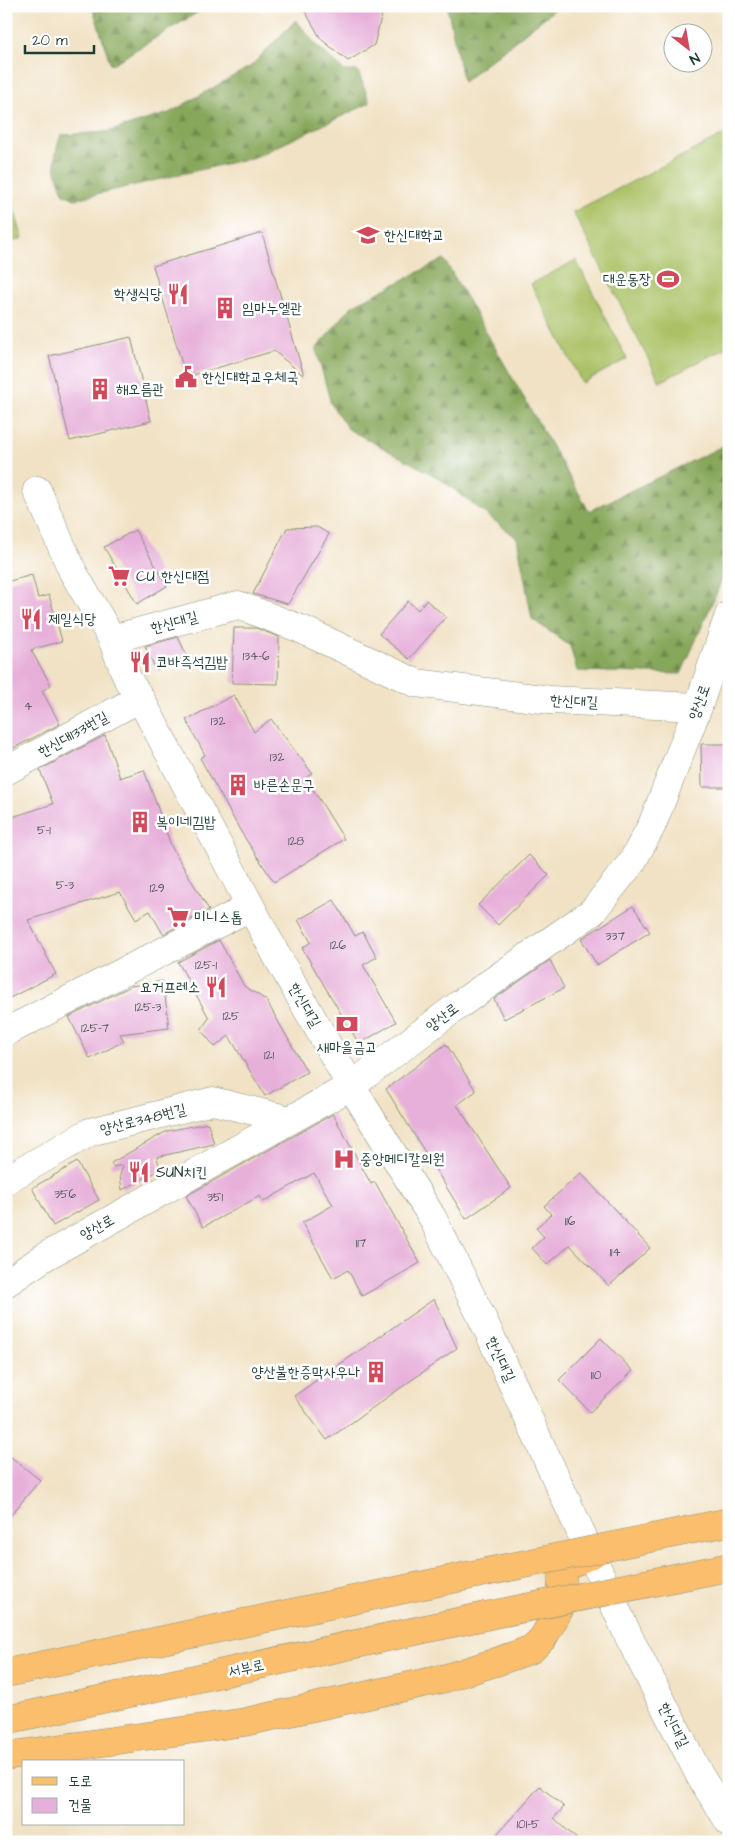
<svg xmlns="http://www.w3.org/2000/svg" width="735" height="1848" font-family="'Architects Daughter','Poor Story',sans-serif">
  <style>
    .forest { fill: url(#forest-firs); stroke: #537247 }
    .park { fill: url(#park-dots); stroke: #647f4c }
    .pitch { fill: #aac165; stroke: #647f4c }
    .building { fill: #e7b0da }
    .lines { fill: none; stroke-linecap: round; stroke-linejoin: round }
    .minor-casing { stroke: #88907c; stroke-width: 29 }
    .major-casing { stroke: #88907c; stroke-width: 29 }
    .minor { stroke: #fff; stroke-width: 28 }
    .major { stroke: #fabe6d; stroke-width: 28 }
    .major-bridge-casing { stroke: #88907c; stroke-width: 29; stroke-linecap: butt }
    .major-bridge { stroke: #fabe6d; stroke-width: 28 }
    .labels { text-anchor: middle; stroke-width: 5; stroke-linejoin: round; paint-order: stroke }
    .number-label { font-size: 12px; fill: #515a5e }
    .poi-label { font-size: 15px; fill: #1f3d34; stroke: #fff; text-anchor: start }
    .street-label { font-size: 15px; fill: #1f3d34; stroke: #fff }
  </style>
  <defs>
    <pattern id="forest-firs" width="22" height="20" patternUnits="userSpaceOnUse" patternTransform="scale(1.25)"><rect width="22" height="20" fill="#87a75a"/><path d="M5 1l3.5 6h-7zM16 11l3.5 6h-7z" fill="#6e894b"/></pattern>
    <pattern id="park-dots" width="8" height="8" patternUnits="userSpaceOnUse" patternTransform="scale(1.25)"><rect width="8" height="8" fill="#aac165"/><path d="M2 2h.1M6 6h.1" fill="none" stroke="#8a9e54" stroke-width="1.8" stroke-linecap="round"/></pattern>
  </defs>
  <rect width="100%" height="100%" fill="#fff"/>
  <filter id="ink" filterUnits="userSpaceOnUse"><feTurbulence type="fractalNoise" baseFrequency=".02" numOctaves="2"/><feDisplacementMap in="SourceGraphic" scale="10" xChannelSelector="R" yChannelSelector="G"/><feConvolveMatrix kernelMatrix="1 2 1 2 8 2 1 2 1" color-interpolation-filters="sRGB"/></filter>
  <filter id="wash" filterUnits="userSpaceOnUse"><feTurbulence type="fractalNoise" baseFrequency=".0096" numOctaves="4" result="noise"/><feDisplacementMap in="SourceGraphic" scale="20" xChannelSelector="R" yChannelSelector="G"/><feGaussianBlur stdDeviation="1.12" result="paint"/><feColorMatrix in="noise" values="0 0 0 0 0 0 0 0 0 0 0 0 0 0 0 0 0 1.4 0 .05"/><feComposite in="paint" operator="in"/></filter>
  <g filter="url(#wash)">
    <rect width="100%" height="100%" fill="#f1e2c5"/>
    <g class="forest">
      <polygon points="92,6 208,6 111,65"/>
      <polygon points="447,6 559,6 463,82"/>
      <path d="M296 20 317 46 345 71H358L370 103 255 157 75 199 64 194C54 171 52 159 61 135L107 132 169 113 251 66Z"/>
      <polygon points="444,259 589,511 729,443 729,559 717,592 681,674 577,671 570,646 532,619 517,538 439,478 348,429 331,404 316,349 352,306"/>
    </g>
    <polygon class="park" points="6,185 23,238 6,244"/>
    <g class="pitch">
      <polygon points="729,132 729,346 660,382 573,212"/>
      <polygon points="576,260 627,359 582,383 531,284"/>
    </g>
    <g id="blocks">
      <g class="building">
        <polygon points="302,6 384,6 374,45 348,61 321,39"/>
        <polygon points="262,233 304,376 274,351 186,377 153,266"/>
        <polygon points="131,337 151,421 70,441 49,356"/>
        <polygon points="317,527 329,534 288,604 253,594 287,528"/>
        <polygon points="135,530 167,586 137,604 104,547"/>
        <polygon points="32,575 38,598 49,595 62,641 31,650 51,685 42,691 60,724 6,752 6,582"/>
        <polygon points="426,600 446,617 409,659 379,634 408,601 418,610"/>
        <polygon points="234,628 256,628 279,637 278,684 232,683"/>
        <polygon points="178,637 187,656 156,670 145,646"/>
        <polygon points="234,695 254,732 271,719 312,773 306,778 344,839 274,882 241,832 200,758 205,755 186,720"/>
        <polygon points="105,735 120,778 144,770 172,848 209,910 163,934 150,911 136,919 120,892 28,920 56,974 6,1000 6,819 53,804 40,770"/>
        <polygon points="701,744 729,744 729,787 702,787"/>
        <polygon points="529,855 549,875 498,925 478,905"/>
        <polygon points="334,900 355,936 363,932 377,957 363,965 396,1022 359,1044 302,948 311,942 298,920"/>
        <polygon points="633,906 650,932 597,965 581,939"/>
        <polygon points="219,940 244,986 266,1000 307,1072 265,1096 229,1036 215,1047 201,1030 209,1018 178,962"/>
        <polygon points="550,960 564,988 504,1019 494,999"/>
        <polygon points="163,981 169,1028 120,1034 124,1041 90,1059 69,1017 131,986"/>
        <polygon points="446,1044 476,1091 457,1105 511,1188 466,1219 386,1089"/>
        <polygon points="333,1114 371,1184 375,1182 420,1263 362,1296 348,1270 333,1278 302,1223 333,1205 314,1173 263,1202 260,1196 203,1227 186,1196"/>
        <polygon points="208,1123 214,1144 157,1157 160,1170 122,1190 120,1175 123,1165 113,1167 111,1163 167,1131"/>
        <polygon points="77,1162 99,1200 53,1226 32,1188"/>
        <polygon points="581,1173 650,1248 609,1286 570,1245 547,1265 532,1248 544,1237 536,1228 551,1214 544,1206"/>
        <polygon points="434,1299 457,1348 327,1440 294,1396"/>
        <polygon points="601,1338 633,1371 590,1412 559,1380"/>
        <polygon points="6,1453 40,1480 6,1521"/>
        <polygon points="540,1786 564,1807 554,1818 580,1842 490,1842"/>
      </g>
    </g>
  </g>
  <g filter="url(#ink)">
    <use href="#blocks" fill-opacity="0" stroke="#88907c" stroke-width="1"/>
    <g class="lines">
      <g class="minor-casing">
        <g id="minor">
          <polyline points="37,490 73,572 112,639 128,680 140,698 278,958 351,1086 432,1217 485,1324 629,1637 700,1776 729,1822"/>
          <polyline points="112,639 238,605 301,629 416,683 550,700 698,707"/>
          <polyline points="6,771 140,698"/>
          <polyline points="6,1032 250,907"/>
          <polyline points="6,1180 90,1132 213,1101 290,1120"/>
          <polyline points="6,1283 46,1256 351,1086 460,1004 592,912 632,862 652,825 698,707 729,615"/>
        </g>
      </g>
      <g class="major-casing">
        <g id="major">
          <polyline points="6,1673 486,1572"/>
          <polyline points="6,1720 485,1616"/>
          <polyline points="6,1756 245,1722 446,1678 496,1662 532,1649 543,1638 560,1608 563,1567 592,1554"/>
        </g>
      </g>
      <use href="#minor" class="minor"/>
      <use href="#major" class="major"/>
      <g class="major-bridge-casing">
        <g id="major-bridge">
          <polyline points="486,1572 729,1522"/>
          <polyline points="485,1616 729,1567"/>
        </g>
      </g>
      <use href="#major-bridge" class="major-bridge"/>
    </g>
  </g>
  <defs>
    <g id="university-bare" transform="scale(1.725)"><path d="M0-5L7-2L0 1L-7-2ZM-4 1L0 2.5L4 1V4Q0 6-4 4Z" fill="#d1495b" stroke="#fff" stroke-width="2.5" paint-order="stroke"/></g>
    <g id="stadium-bare" transform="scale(1.725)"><path d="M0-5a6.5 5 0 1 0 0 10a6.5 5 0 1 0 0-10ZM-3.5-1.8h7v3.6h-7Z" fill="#d1495b" stroke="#fff" stroke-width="2.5" paint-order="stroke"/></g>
    <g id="restaurant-bare" transform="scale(1.725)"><path d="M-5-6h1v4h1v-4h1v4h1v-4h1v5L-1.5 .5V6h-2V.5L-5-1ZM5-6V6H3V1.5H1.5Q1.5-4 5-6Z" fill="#d1495b" stroke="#fff" stroke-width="2.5" paint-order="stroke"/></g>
    <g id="building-bare" transform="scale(1.725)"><path d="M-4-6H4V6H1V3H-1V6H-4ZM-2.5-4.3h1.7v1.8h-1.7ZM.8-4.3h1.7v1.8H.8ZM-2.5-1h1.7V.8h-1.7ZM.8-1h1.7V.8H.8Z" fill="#d1495b" stroke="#fff" stroke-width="2.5" paint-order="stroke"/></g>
    <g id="civic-bare" transform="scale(1.725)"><path d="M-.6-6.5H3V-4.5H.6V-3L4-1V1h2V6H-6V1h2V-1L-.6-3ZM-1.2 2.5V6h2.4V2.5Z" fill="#d1495b" stroke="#fff" stroke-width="2.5" paint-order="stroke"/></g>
    <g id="supermarket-bare" transform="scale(1.725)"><path d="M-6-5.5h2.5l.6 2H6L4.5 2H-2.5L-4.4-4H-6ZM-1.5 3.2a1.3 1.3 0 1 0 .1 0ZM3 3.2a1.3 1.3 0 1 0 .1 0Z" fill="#d1495b" stroke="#fff" stroke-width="2.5" paint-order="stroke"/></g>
    <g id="bank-bare" transform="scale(1.725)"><path d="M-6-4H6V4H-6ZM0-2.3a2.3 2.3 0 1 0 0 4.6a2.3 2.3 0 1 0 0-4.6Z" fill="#d1495b" stroke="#fff" stroke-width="2.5" paint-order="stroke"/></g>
    <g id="hospital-bare" transform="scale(1.725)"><path d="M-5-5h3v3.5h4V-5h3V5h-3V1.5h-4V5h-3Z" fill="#d1495b" stroke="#fff" stroke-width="2.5" paint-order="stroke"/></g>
  </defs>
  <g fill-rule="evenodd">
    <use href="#university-bare" x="368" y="235"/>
    <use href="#stadium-bare" x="668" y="279"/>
    <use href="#restaurant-bare" x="178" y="294"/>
    <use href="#building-bare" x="225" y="308"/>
    <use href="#civic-bare" x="186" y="377"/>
    <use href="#building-bare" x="100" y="389"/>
    <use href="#supermarket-bare" x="119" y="576"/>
    <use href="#restaurant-bare" x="31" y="619"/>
    <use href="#restaurant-bare" x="140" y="662"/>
    <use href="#building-bare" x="238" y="785"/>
    <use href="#building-bare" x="140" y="822"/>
    <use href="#supermarket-bare" x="178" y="917"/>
    <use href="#restaurant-bare" x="216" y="987"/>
    <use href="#bank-bare" x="347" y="1024"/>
    <use href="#hospital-bare" x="344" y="1159"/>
    <use href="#restaurant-bare" x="139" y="1172"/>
    <use href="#building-bare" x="376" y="1372"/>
  </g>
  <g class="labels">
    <g class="number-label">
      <text x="256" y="660">134-6</text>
      <text x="28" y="710">4</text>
      <text x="218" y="725">132</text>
      <text x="277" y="761">132</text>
      <text x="44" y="834">5-1</text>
      <text x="296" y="845">128</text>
      <text x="65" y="889">5-3</text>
      <text x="157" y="892">129</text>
      <text x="615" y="940">337</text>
      <text x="338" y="949">126</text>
      <text x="206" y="969">125-1</text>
      <text x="148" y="1011">125-3</text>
      <text x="231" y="1020">125</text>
      <text x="95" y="1032">125-7</text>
      <text x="269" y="1059">121</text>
      <text x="65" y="1198">356</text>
      <text x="215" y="1201">351</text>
      <text x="570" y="1225">116</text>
      <text x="361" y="1247">117</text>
      <text x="615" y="1256">114</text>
      <text x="596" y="1379">110</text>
      <text x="528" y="1828">101-5</text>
    </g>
    <g class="poi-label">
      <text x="384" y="240">한신대학교</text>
      <text x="651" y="284" text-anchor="end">대운동장</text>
      <text x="162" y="299" text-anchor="end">학생식당</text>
      <text x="242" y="313">임마누엘관</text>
      <text x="202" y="382">한신대학교우체국</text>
      <text x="116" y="394">해오름관</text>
      <text x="136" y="581">CU 한신대점</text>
      <text x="48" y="624">제일식당</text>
      <text x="156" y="667">코바즉석김밥</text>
      <text x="254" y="790">바른손문구</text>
      <text x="156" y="827">복이네김밥</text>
      <text x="194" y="922">미니스톱</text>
      <text x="200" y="992" text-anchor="end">요거프레소</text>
      <text x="347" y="1052" text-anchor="middle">새마을금고</text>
      <text x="360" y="1164">중앙메디칼의원</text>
      <text x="156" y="1177">SUN치킨</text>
      <text x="360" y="1377" text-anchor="end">양산불한증막사우나</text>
    </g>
    <g class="street-label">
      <text transform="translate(174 622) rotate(-15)" y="5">한신대길</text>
      <text transform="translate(574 701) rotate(3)" y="5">한신대길</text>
      <text transform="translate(699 702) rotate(-70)" y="5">양산로</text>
      <text transform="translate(73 734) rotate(-29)" y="5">한신대133번길</text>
      <text transform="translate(305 1005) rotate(60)" y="5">한신대길</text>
      <text transform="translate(442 1017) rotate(-37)" y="5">양산로</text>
      <text transform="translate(143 1119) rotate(-14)" y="5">양산로348번길</text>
      <text transform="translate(97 1227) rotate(-29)" y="5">양산로</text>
      <text transform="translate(501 1359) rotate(65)" y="5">한신대길</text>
      <text transform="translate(246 1668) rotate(-12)" y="5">서부로</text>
      <text transform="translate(674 1725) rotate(63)" y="5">한신대길</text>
    </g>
  </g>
  <rect width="735" height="1848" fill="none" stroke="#fff" stroke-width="25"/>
  <rect x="22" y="1760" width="162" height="65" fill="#ffffff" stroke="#a5b1ae"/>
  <rect x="32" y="1777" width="25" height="8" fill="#fabe6d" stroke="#a5b1ae"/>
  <text x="68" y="1786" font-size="15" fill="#1f3d34">도로</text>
  <rect x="32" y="1798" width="25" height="15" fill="#e7b0da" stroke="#a5b1ae"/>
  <text x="68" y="1810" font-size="15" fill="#1f3d34">건물</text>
  <g transform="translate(688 48) rotate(149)"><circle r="24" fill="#ffffff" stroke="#a5b1ae"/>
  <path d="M0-4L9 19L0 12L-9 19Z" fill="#d1495b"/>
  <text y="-8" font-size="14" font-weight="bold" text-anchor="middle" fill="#1f3d34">N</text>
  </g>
  <path d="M25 45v8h69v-8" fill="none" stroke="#1f3d34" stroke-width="2.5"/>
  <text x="32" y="45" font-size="15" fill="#1f3d34" stroke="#ffffff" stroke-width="4" paint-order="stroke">20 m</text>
</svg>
